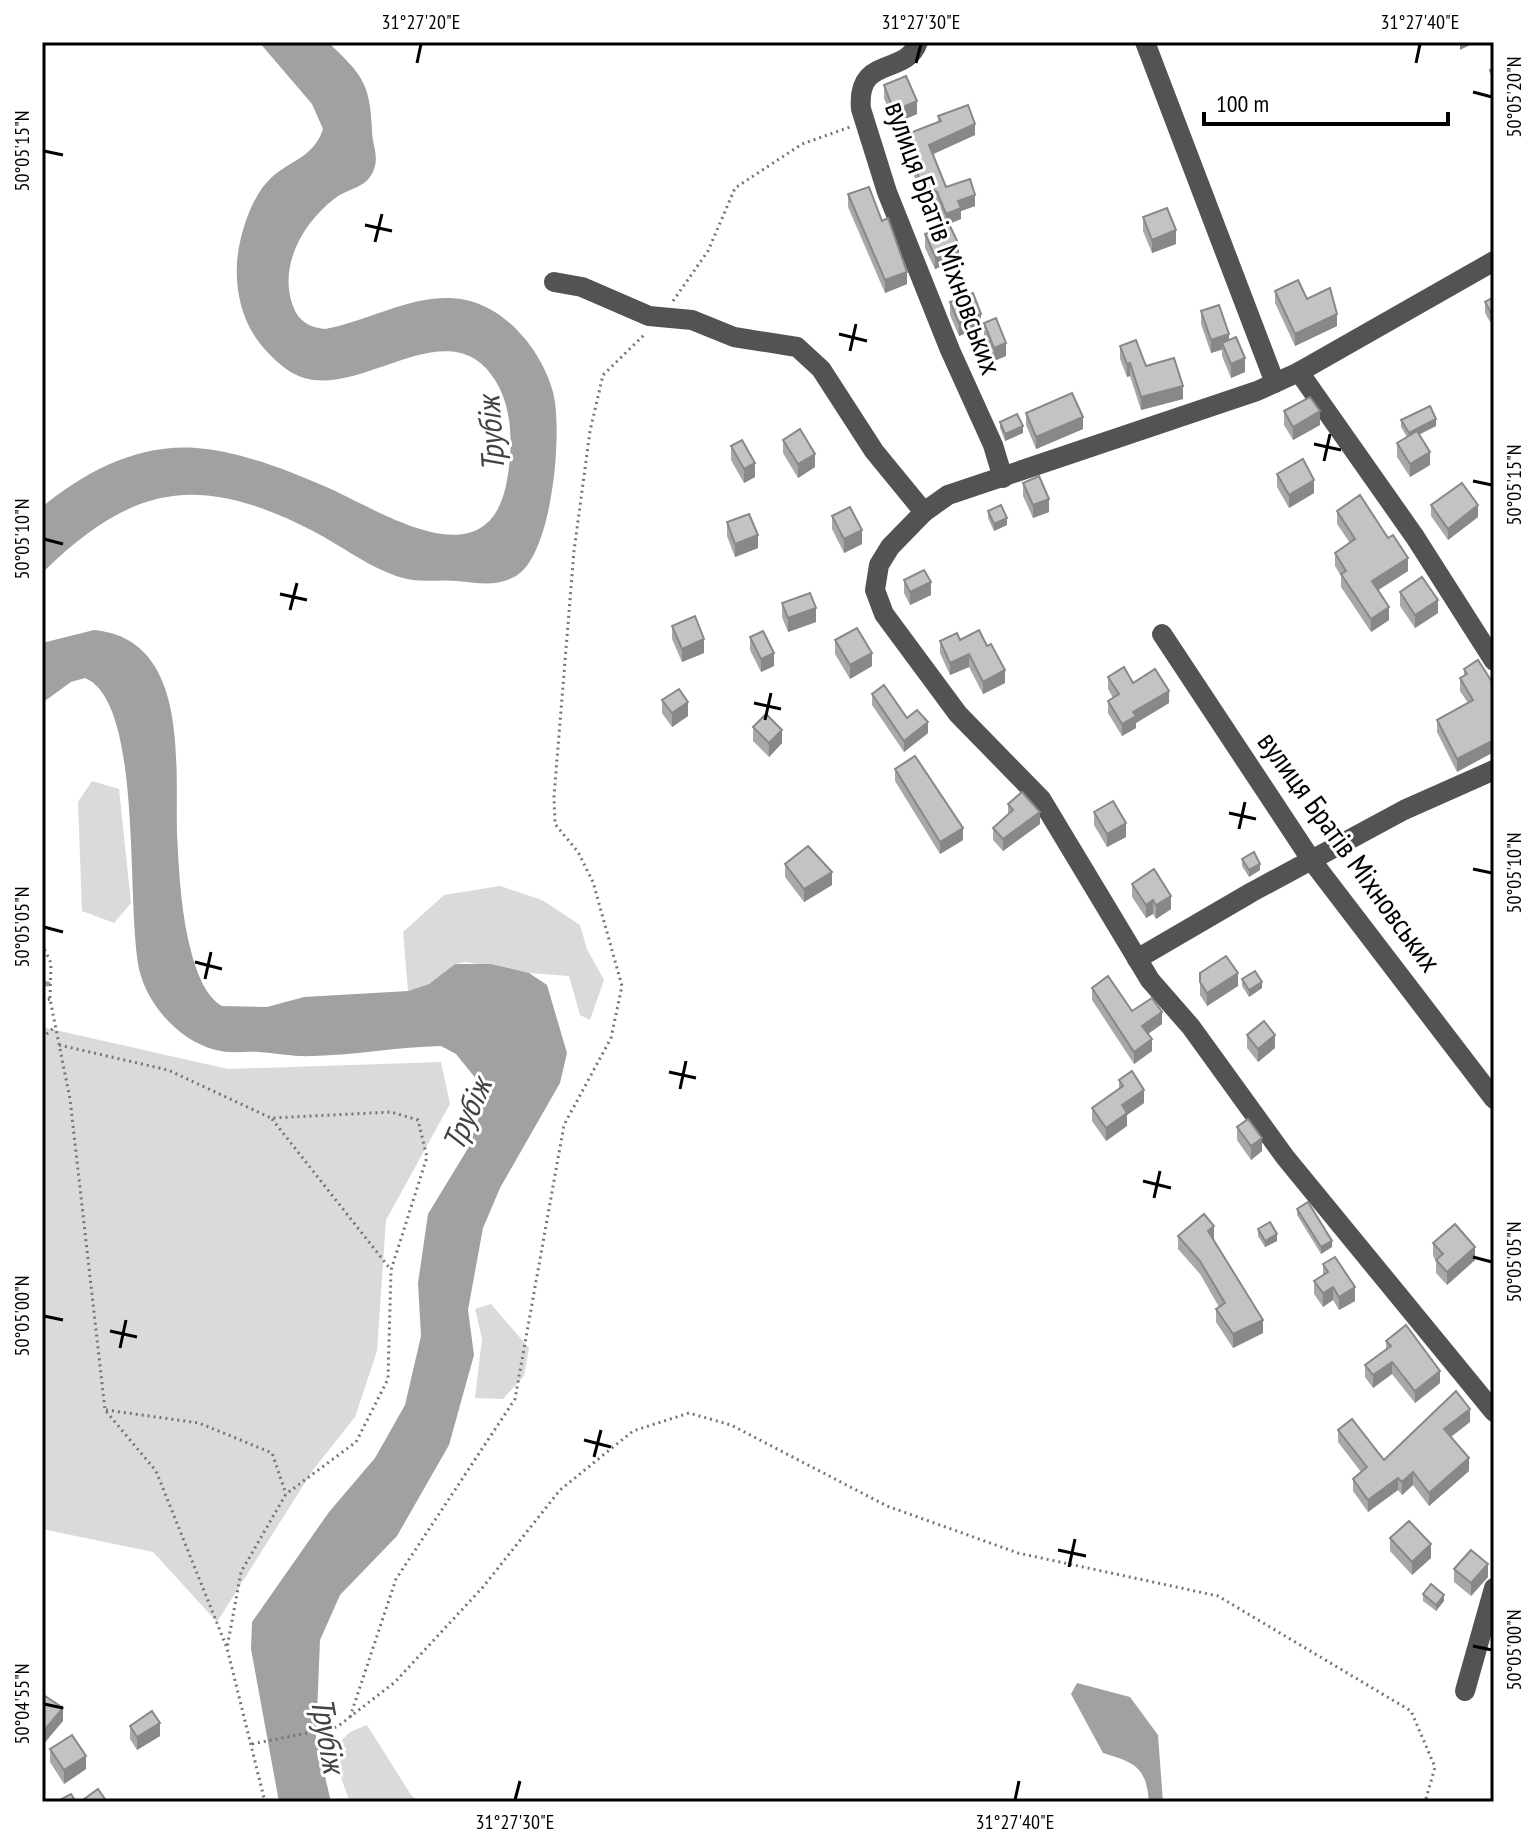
<svg xmlns="http://www.w3.org/2000/svg" width="1536" height="1844" font-family="'PT Sans Narrow',sans-serif">
  <style>
    .green { fill: #dadada }
    .water { fill: #a1a1a1 }
    .lines { fill: none; stroke-linecap: round; stroke-linejoin: round }
    .stream { stroke: #a1a1a1; stroke-width: 5 }
    .path { stroke: #757575; stroke-width: 3; stroke-dasharray: 2 4; stroke-linecap: butt }
    .minor { stroke: #535353; stroke-width: 20 }
    .wall { fill: #a8a8a8 }
    .shaded-wall { fill: #888 }
    .building { fill: #c3c3c3; stroke: #888; stroke-width: 2 }
    .ticks { fill: none; stroke: #000; stroke-width: 3 }
    .labels { text-anchor: middle; stroke-width: 6; stroke-linejoin: round; paint-order: stroke }
    .street-label { font-size: 30px; fill: #000; stroke: #fff }
    .water-label { font-size: 32px; font-style: italic; fill: #424242; stroke: #fff }
    .neatline { fill: none; stroke: #000; stroke-width: 3 }
    .ticks-label { font-size: 20px; text-anchor: middle; fill: #000 }
  </style>
  <rect width="100%" height="100%" fill="#fff"/>
  <g class="green">
    <polygon points="92,781 119,789 131,903 114,923 82,911 78,802"/>
    <polygon points="500,886 542,900 580,925 587,949 604,980 590,1020 580,1015 569,976 529,973 466,962 455,964 429,984 408,991 403,932 444,895"/>
    <polygon points="42,1027 228,1069 441,1062 450,1104 386,1220 377,1351 355,1417 313,1470 217,1622 153,1552 42,1529"/>
    <polygon points="491,1304 529,1348 524,1376 503,1399 475,1398 482,1339 475,1309"/>
    <polygon points="367,1725 411,1795 419,1802 350,1802 331,1751 350,1732"/>
  </g>
  <g class="water">
    <path d="M259 42H328C362 75 370 82 372 130 372 143 378 154 375 166 369 189 349 187 334 199 303 223 278 266 293 306 298 321 310 328 325 329 370 321 419 290 466 300 508 309 542 352 553 392 563 430 553 554 516 576 497 587 478 583 457 581 440 579 420 583 403 578 371 569 342 546 313 531 198 472 133 484 42 573V507C86 471 138 444 196 448 238 451 285 469 324 486 377 508 489 587 507 480 513 448 513 408 495 380 450 308 365 396 304 378 286 373 264 351 254 335 237 309 233 272 240 242 245 220 255 192 272 177 291 160 314 157 323 129L312 104Z"/>
    <path d="M94 630C190 639 175 764 177 833 179 874 181 915 192 955 197 973 206 997 222 1006L267 1007 304 997 408 991 429 984 455 964H491L529 973 547 985 567 1053 560 1083 500 1188 483 1228 468 1310 474 1355 449 1445 397 1536 340 1595 320 1640 316 1738 331 1802H279L251 1649 252 1622 329 1512 375 1458 405 1405 421 1336 418 1283 428 1214 470 1145 482 1106 477 1080 456 1054 441 1046C398 1047 355 1055 313 1056 294 1057 277 1053 258 1052 244 1051 230 1054 216 1050 182 1042 151 1009 141 976 124 918 146 703 85 678L71 682 42 703V643Z"/>
    <path d="M1077 1683 1130 1697 1158 1735 1163 1802H1149C1146 1766 1135 1763 1103 1753L1071 1694Z"/>
  </g>
  <g class="lines">
    <polyline class="stream" points="42,983 48,984"/>
    <g class="path">
      <polyline points="673,301 708,251 735,188 802,144 850,127"/>
      <polyline points="42,944 51,963 50,999 70,1099 105,1410 156,1471 227,1648 265,1802"/>
      <polyline points="42,1001 50,999"/>
      <polyline points="42,1038 56,1026"/>
      <polyline points="59,1045 168,1070 271,1118 391,1112 418,1120 427,1157 391,1270 388,1379 356,1442 286,1494 241,1572 227,1648"/>
      <polyline points="272,1119 391,1270"/>
      <polyline points="106,1410 199,1423 272,1453 286,1494"/>
      <polyline points="350,1717 396,1579 515,1399 564,1125 611,1038 622,986 593,882 578,852 555,824 554,796 574,551 590,431 603,375 645,334"/>
      <polyline points="252,1744 337,1727 395,1682 483,1587 560,1490 633,1431 689,1413 731,1425 887,1506 1018,1553 1218,1596 1411,1711 1435,1767 1425,1802"/>
    </g>
    <g class="minor">
      <path d="M918 42C906 77 856 54 861 109L887 192 950 350 993 445 1003 478"/>
      <polyline points="1145,42 1275,383"/>
      <polyline points="554,282 582,287 649,316 692,320 734,337 797,347 821,369 874,451 924,512 948,495 1257,391 1299,372 1494,261"/>
      <polyline points="1299,372 1415,537 1494,661"/>
      <polyline points="924,512 890,547 879,565 875,590 884,614 958,714 1041,799 1150,980 1191,1027 1285,1157 1494,1412"/>
      <polyline points="1162,634 1312,861 1494,1099"/>
      <polyline points="1137,959 1252,892 1404,810 1494,770"/>
      <polyline points="1465,1691 1494,1588"/>
    </g>
  </g>
  <g class="wall">
    <polygon points="884,85 917,114 894,124 884,98"/>
    <polygon points="938,116 975,135 933,154 946,187 975,206 961,211 961,219 946,225 937,203 933,200 925,203 902,147 902,136 938,122"/>
    <polygon points="848,194 882,221 907,284 885,293 848,207"/>
    <polygon points="1143,217 1176,244 1152,253 1143,231"/>
    <polygon points="925,234 959,259 935,269 925,248"/>
    <polygon points="1275,291 1307,299 1337,326 1295,346 1275,303"/>
    <polygon points="1494,297 1494,329 1485,313 1485,302"/>
    <polygon points="950,302 981,327 959,336 950,315"/>
    <polygon points="1201,311 1229,340 1245,372 1231,378 1222,356 1222,350 1211,353 1201,324"/>
    <polygon points="984,323 1006,356 994,361 984,336"/>
    <polygon points="1120,346 1146,366 1183,399 1141,410 1130,376 1127,377 1120,359"/>
    <polygon points="1284,411 1320,425 1293,440 1284,425"/>
    <polygon points="1026,413 1083,429 1036,449 1026,425"/>
    <polygon points="1401,420 1436,426 1419,435 1430,465 1410,477 1397,457 1397,443 1407,437 1401,427"/>
    <polygon points="1000,422 1023,433 1005,441 1000,428"/>
    <polygon points="783,440 815,467 798,478 783,453"/>
    <polygon points="731,446 755,477 744,483 731,460"/>
    <polygon points="1277,474 1314,493 1289,508 1277,487"/>
    <polygon points="1023,483 1049,512 1033,518 1023,496"/>
    <polygon points="1431,505 1478,517 1448,540 1431,516"/>
    <polygon points="988,511 1007,525 994,531 988,518"/>
    <polygon points="1337,511 1408,571 1378,590 1389,620 1371,632 1341,587 1341,576 1335,566 1335,553 1350,543 1337,524"/>
    <polygon points="832,516 862,544 844,553 832,529"/>
    <polygon points="727,522 758,548 735,557 727,536"/>
    <polygon points="904,580 931,595 910,605 904,593"/>
    <polygon points="1400,592 1438,613 1415,628 1400,606"/>
    <polygon points="782,603 816,622 788,632 782,617"/>
    <polygon points="672,626 704,653 682,662 672,639"/>
    <polygon points="750,637 774,666 761,672 750,650"/>
    <polygon points="835,640 872,666 850,679 835,654"/>
    <polygon points="960,640 987,646 1005,683 983,694 969,667 950,675 940,653 940,641"/>
    <polygon points="1464,669 1494,685 1457,772 1437,732 1437,720 1468,703 1460,691 1460,678 1464,676"/>
    <polygon points="1108,677 1133,683 1169,703 1136,723 1136,728 1122,736 1108,713 1108,701 1113,698 1108,689"/>
    <polygon points="872,694 907,718 928,733 904,752 872,705"/>
    <polygon points="662,700 688,716 672,727 662,713"/>
    <polygon points="753,727 782,743 769,757 753,741"/>
    <polygon points="895,769 963,840 940,854 895,781"/>
    <polygon points="1008,804 1040,824 1003,851 993,840 993,828 1008,815"/>
    <polygon points="1094,812 1126,837 1107,847 1094,825"/>
    <polygon points="1242,859 1260,870 1249,877 1242,866"/>
    <polygon points="785,864 832,885 804,902 785,877"/>
    <polygon points="1132,884 1171,909 1156,919 1153,914 1146,918 1132,897"/>
    <polygon points="1200,973 1238,986 1207,1006 1200,995"/>
    <polygon points="1242,979 1262,988 1249,997 1242,986"/>
    <polygon points="1092,988 1132,1011 1162,1024 1148,1034 1152,1051 1134,1064 1092,1000"/>
    <polygon points="1247,1035 1275,1048 1258,1062 1247,1048"/>
    <polygon points="1119,1080 1144,1103 1127,1115 1127,1126 1106,1141 1092,1121 1092,1108 1119,1089"/>
    <polygon points="1237,1127 1262,1151 1251,1160 1237,1140"/>
    <polygon points="1297,1209 1332,1247 1321,1254 1297,1215"/>
    <polygon points="1258,1229 1277,1241 1265,1247 1258,1236"/>
    <polygon points="1178,1236 1214,1239 1263,1333 1233,1348 1216,1322 1216,1309 1219,1307 1200,1274 1178,1249"/>
    <polygon points="1433,1243 1475,1260 1447,1285 1436,1273 1436,1261 1433,1256"/>
    <polygon points="1323,1264 1355,1301 1339,1310 1333,1300 1323,1307 1314,1294 1314,1281 1323,1275"/>
    <polygon points="1386,1341 1440,1383 1415,1403 1392,1374 1373,1388 1365,1377 1365,1365 1386,1350"/>
    <polygon points="1470,1422 1451,1437 1469,1471 1429,1506 1413,1485 1402,1495 1398,1490 1368,1512 1353,1491 1353,1479 1361,1472 1338,1442 1338,1430 1384,1460"/>
    <polygon points="1390,1538 1431,1558 1412,1575 1390,1551"/>
    <polygon points="1454,1569 1488,1577 1471,1596 1454,1582"/>
    <polygon points="1423,1594 1444,1601 1436,1611 1423,1601"/>
    <polygon points="130,1726 160,1736 137,1750 130,1739"/>
    <polygon points="50,1749 86,1769 64,1784 50,1762"/>
  </g>
  <g class="shaded-wall">
    <polygon points="1460,42 1476,42 1460,50"/>
    <polygon points="917,101 917,114 894,124 894,111"/>
    <polygon points="975,124 975,135 929,156 929,145"/>
    <polygon points="933,189 933,200 925,203 925,192"/>
    <polygon points="975,195 975,206 961,211 961,219 946,225 946,214 958,201"/>
    <polygon points="1176,230 1176,244 1152,253 1152,240"/>
    <polygon points="959,245 959,259 935,269 935,256"/>
    <polygon points="907,272 907,284 885,293 885,280"/>
    <polygon points="981,314 981,327 959,336 959,323"/>
    <polygon points="1337,314 1337,326 1295,346 1295,334"/>
    <polygon points="1229,334 1229,347 1222,343 1222,349 1211,353 1211,340"/>
    <polygon points="1006,343 1006,356 994,361 994,348"/>
    <polygon points="1245,358 1245,372 1231,378 1231,364"/>
    <polygon points="1130,363 1130,376 1127,377 1127,364"/>
    <polygon points="1183,386 1183,399 1141,410 1141,397"/>
    <polygon points="1320,411 1320,425 1293,440 1293,427"/>
    <polygon points="1083,417 1083,429 1036,449 1036,437"/>
    <polygon points="1436,419 1436,426 1409,439 1409,433"/>
    <polygon points="1023,426 1023,433 1005,441 1005,434"/>
    <polygon points="1430,452 1430,465 1410,477 1410,464"/>
    <polygon points="815,454 815,467 798,478 798,464"/>
    <polygon points="755,463 755,477 744,483 744,469"/>
    <polygon points="1314,480 1314,493 1289,508 1289,495"/>
    <polygon points="1049,499 1049,512 1033,518 1033,505"/>
    <polygon points="1478,505 1478,517 1448,540 1448,529"/>
    <polygon points="1007,518 1007,525 994,531 994,524"/>
    <polygon points="862,530 862,544 844,553 844,539"/>
    <polygon points="758,535 758,548 735,557 735,544"/>
    <polygon points="1408,558 1408,571 1372,594 1372,581"/>
    <polygon points="931,582 931,595 910,605 910,592"/>
    <polygon points="1438,600 1438,613 1415,628 1415,615"/>
    <polygon points="1389,607 1389,620 1371,632 1371,619"/>
    <polygon points="816,608 816,622 788,632 788,618"/>
    <polygon points="704,639 704,653 682,662 682,649"/>
    <polygon points="774,653 774,666 761,672 761,659"/>
    <polygon points="872,653 872,666 850,679 850,665"/>
    <polygon points="969,654 969,667 950,675 950,663"/>
    <polygon points="1005,670 1005,683 983,694 983,682"/>
    <polygon points="1169,691 1169,703 1136,723 1136,728 1122,736 1122,724 1133,712"/>
    <polygon points="688,702 688,716 672,727 672,713"/>
    <polygon points="928,722 928,733 904,752 904,741"/>
    <polygon points="782,730 782,743 769,757 769,743"/>
    <polygon points="1494,740 1494,752 1457,772 1457,759"/>
    <polygon points="1040,812 1040,824 1003,851 1003,839"/>
    <polygon points="1126,823 1126,837 1107,847 1107,834"/>
    <polygon points="963,828 963,840 940,854 940,842"/>
    <polygon points="1260,864 1260,870 1249,877 1249,870"/>
    <polygon points="832,872 832,885 804,902 804,889"/>
    <polygon points="1171,896 1171,909 1156,919 1156,905"/>
    <polygon points="1153,900 1153,914 1146,918 1146,905"/>
    <polygon points="1238,973 1238,986 1207,1006 1207,993"/>
    <polygon points="1262,982 1262,988 1249,997 1249,990"/>
    <polygon points="1162,1012 1162,1024 1142,1038 1142,1026"/>
    <polygon points="1275,1035 1275,1048 1258,1062 1258,1049"/>
    <polygon points="1152,1039 1152,1051 1134,1064 1134,1052"/>
    <polygon points="1144,1090 1144,1103 1127,1115 1127,1126 1106,1141 1106,1128 1122,1105"/>
    <polygon points="1262,1138 1262,1151 1251,1160 1251,1146"/>
    <polygon points="1214,1226 1214,1240 1208,1231"/>
    <polygon points="1277,1234 1277,1241 1265,1247 1265,1241"/>
    <polygon points="1332,1241 1332,1247 1321,1254 1321,1247"/>
    <polygon points="1475,1247 1475,1260 1447,1285 1447,1272"/>
    <polygon points="1333,1287 1333,1300 1323,1307 1323,1293"/>
    <polygon points="1355,1287 1355,1301 1339,1310 1339,1297"/>
    <polygon points="1263,1320 1263,1333 1233,1348 1233,1334"/>
    <polygon points="1392,1362 1392,1374 1373,1388 1373,1375"/>
    <polygon points="1440,1371 1440,1383 1415,1403 1415,1391"/>
    <polygon points="1470,1409 1470,1422 1444,1442 1444,1429"/>
    <polygon points="1469,1458 1469,1471 1429,1506 1429,1493"/>
    <polygon points="1413,1472 1413,1485 1402,1495 1402,1482"/>
    <polygon points="1398,1478 1398,1490 1368,1512 1368,1500"/>
    <polygon points="1431,1544 1431,1558 1412,1575 1412,1562"/>
    <polygon points="1488,1564 1488,1577 1471,1596 1471,1583"/>
    <polygon points="1444,1595 1444,1601 1436,1611 1436,1605"/>
    <polygon points="63,1708 63,1721 42,1746 42,1733"/>
    <polygon points="160,1723 160,1736 137,1750 137,1737"/>
    <polygon points="86,1756 86,1769 64,1784 64,1770"/>
  </g>
  <g class="building">
    <polygon points="1494,69 1494,80 1490,70"/>
    <polygon points="906,76 917,101 894,111 884,85"/>
    <polygon points="968,105 975,124 929,145 946,187 970,179 975,195 958,201 961,208 946,214 937,192 933,189 925,192 902,136 941,121 938,116"/>
    <polygon points="869,187 882,221 888,218 907,272 885,280 848,194"/>
    <polygon points="1167,208 1176,230 1152,240 1143,217"/>
    <polygon points="949,224 959,245 935,256 925,234"/>
    <polygon points="1298,280 1307,299 1330,288 1337,314 1295,334 1275,291"/>
    <polygon points="973,293 981,314 959,323 950,302"/>
    <polygon points="1494,297 1494,318 1485,302"/>
    <polygon points="1219,305 1229,334 1211,340 1201,311"/>
    <polygon points="996,318 1006,343 994,348 984,323"/>
    <polygon points="1236,337 1245,358 1231,364 1222,343"/>
    <polygon points="1136,340 1146,366 1174,358 1183,386 1141,397 1130,363 1127,364 1120,346"/>
    <polygon points="1072,393 1083,417 1036,437 1026,413"/>
    <polygon points="1310,397 1320,411 1293,427 1284,411"/>
    <polygon points="1430,406 1436,419 1409,433 1401,420"/>
    <polygon points="1017,414 1023,426 1005,434 1000,422"/>
    <polygon points="800,429 815,454 798,464 783,440"/>
    <polygon points="1417,431 1430,452 1410,464 1397,443"/>
    <polygon points="742,440 755,463 744,469 731,446"/>
    <polygon points="1303,459 1314,480 1289,495 1277,474"/>
    <polygon points="1039,476 1049,499 1033,505 1023,483"/>
    <polygon points="1462,483 1478,505 1448,529 1431,505"/>
    <polygon points="1360,495 1388,538 1393,535 1408,558 1372,581 1389,607 1371,619 1341,574 1346,571 1335,553 1355,539 1337,511"/>
    <polygon points="1001,505 1007,518 994,524 988,511"/>
    <polygon points="850,507 862,530 844,539 832,516"/>
    <polygon points="749,514 758,535 735,544 727,522"/>
    <polygon points="924,570 931,582 910,592 904,580"/>
    <polygon points="1422,577 1438,600 1415,615 1400,592"/>
    <polygon points="810,593 816,608 788,618 782,603"/>
    <polygon points="695,616 704,639 682,649 672,626"/>
    <polygon points="857,628 872,653 850,665 835,640"/>
    <polygon points="979,630 987,646 991,644 1005,670 983,682 969,654 950,663 940,641 957,633 960,640"/>
    <polygon points="763,631 774,653 761,659 750,637"/>
    <polygon points="1478,660 1494,685 1494,740 1457,759 1437,720 1473,700 1460,678 1467,674 1464,669"/>
    <polygon points="1124,667 1133,683 1155,669 1169,691 1133,712 1136,716 1122,724 1108,701 1119,694 1108,677"/>
    <polygon points="884,685 907,718 917,710 928,722 904,741 872,694"/>
    <polygon points="679,689 688,702 672,713 662,700"/>
    <polygon points="766,714 782,730 769,743 753,727"/>
    <polygon points="915,756 963,828 940,842 895,769"/>
    <polygon points="1022,792 1040,812 1003,839 993,828 1013,810 1008,804"/>
    <polygon points="1113,801 1126,823 1107,834 1094,812"/>
    <polygon points="808,846 832,872 804,889 785,864"/>
    <polygon points="1254,852 1260,864 1249,870 1242,859"/>
    <polygon points="1154,869 1171,896 1156,905 1153,900 1146,905 1132,884"/>
    <polygon points="1226,956 1238,973 1207,993 1200,982 1200,973"/>
    <polygon points="1255,971 1262,982 1249,990 1242,979"/>
    <polygon points="1108,976 1132,1011 1152,998 1162,1012 1142,1026 1152,1039 1134,1052 1092,988"/>
    <polygon points="1264,1021 1275,1035 1258,1049 1247,1035"/>
    <polygon points="1132,1071 1144,1090 1122,1105 1127,1113 1106,1128 1092,1108 1123,1086 1119,1080"/>
    <polygon points="1248,1119 1262,1138 1251,1146 1237,1127"/>
    <polygon points="1308,1202 1332,1241 1321,1247 1297,1209"/>
    <polygon points="1204,1214 1214,1226 1208,1231 1263,1320 1233,1334 1216,1309 1225,1303 1200,1261 1178,1236"/>
    <polygon points="1270,1222 1277,1234 1265,1241 1258,1229"/>
    <polygon points="1455,1224 1475,1247 1447,1272 1436,1260 1443,1254 1433,1243"/>
    <polygon points="1335,1257 1355,1287 1339,1297 1333,1287 1323,1293 1314,1281 1328,1272 1323,1264"/>
    <polygon points="1406,1325 1440,1371 1415,1391 1392,1362 1373,1375 1365,1365 1391,1346 1386,1341"/>
    <polygon points="1456,1391 1470,1409 1444,1429 1469,1458 1429,1493 1413,1472 1402,1482 1398,1478 1368,1500 1353,1479 1367,1467 1338,1430 1352,1419 1384,1460"/>
    <polygon points="1409,1521 1431,1544 1412,1562 1390,1538"/>
    <polygon points="1471,1550 1488,1564 1471,1583 1454,1569"/>
    <polygon points="1431,1584 1444,1595 1436,1605 1423,1594"/>
    <polygon points="42,1694 63,1708 42,1733"/>
    <polygon points="152,1711 160,1723 137,1737 130,1726"/>
    <polygon points="72,1735 86,1756 64,1770 50,1749"/>
    <polygon points="98,1789 107,1802 80,1802"/>
    <polygon points="71,1794 76,1802 56,1802"/>
  </g>
  <path class="ticks" d="M417 63 421 44M916 63 921 44M1416 63 1420 44M1473 92 1492 97M44 151 63 155M365 225 392 231M375 242 382 214M839 334 867 341M850 351 856 324M1314 444 1341 450M1324 461 1330 434M1473 481 1492 485M44 539 63 544M280 594 307 600M290 610 297 583M754 703 781 709M765 720 771 693M1229 813 1256 819M1239 829 1245 802M1473 869 1492 873M44 927 63 932M195 962 222 969M205 979 211 952M669 1072 696 1078M680 1089 686 1061M1143 1181 1171 1188M1154 1198 1160 1171M1473 1257 1492 1262M44 1316 63 1320M110 1331 137 1337M120 1348 126 1320M584 1440 611 1447M594 1457 601 1430M1058 1550 1086 1556M1069 1567 1075 1539M1473 1646 1492 1650M44 1704 63 1708M515 1800 520 1781M1015 1800 1019 1781"/>
  <g class="labels">
    <g class="street-label">
      <text transform="translate(943 238) rotate(70)" y="10">вулиця Братів Міхновських</text>
      <text transform="translate(1349 852) rotate(54)" y="10">вулиця Братів Міхновських</text>
    </g>
    <g class="water-label">
      <text transform="translate(491 434) rotate(-94)" y="11">Трубіж</text>
      <text transform="translate(467 1114) rotate(-66)" y="11">Трубіж</text>
      <text transform="translate(328 1735) rotate(80)" y="11">Трубіж</text>
    </g>
  </g>
  <rect width="1536" height="1844" fill="none" stroke="#ffffff" stroke-width="88"/>
  <path d="M1204 112v12h244v-12" fill="none" stroke="#000000" stroke-width="4"/>
  <text x="1216" y="112" font-size="24" fill="#000000" stroke="#ffffff" stroke-width="6" paint-order="stroke">100 m</text>
  <rect x="44" y="44" width="1448" height="1756" class="neatline"/>
  <g class="ticks-label">
    <text x="421" y="29">31°27'20"E</text>
    <text x="921" y="29">31°27'30"E</text>
    <text x="1420" y="29">31°27'40"E</text>
    <text transform="translate(1514 97) rotate(-90)" y="7">50°05'20"N</text>
    <text transform="translate(22 151) rotate(-90)" y="7">50°05'15"N</text>
    <text transform="translate(1514 485) rotate(-90)" y="7">50°05'15"N</text>
    <text transform="translate(22 539) rotate(-90)" y="7">50°05'10"N</text>
    <text transform="translate(1514 873) rotate(-90)" y="7">50°05'10"N</text>
    <text transform="translate(22 927) rotate(-90)" y="7">50°05'05"N</text>
    <text transform="translate(1514 1262) rotate(-90)" y="7">50°05'05"N</text>
    <text transform="translate(22 1316) rotate(-90)" y="7">50°05'00"N</text>
    <text transform="translate(1514 1650) rotate(-90)" y="7">50°05'00"N</text>
    <text transform="translate(22 1704) rotate(-90)" y="7">50°04'55"N</text>
    <text x="515" y="1829">31°27'30"E</text>
    <text x="1015" y="1829">31°27'40"E</text>
  </g>
</svg>
